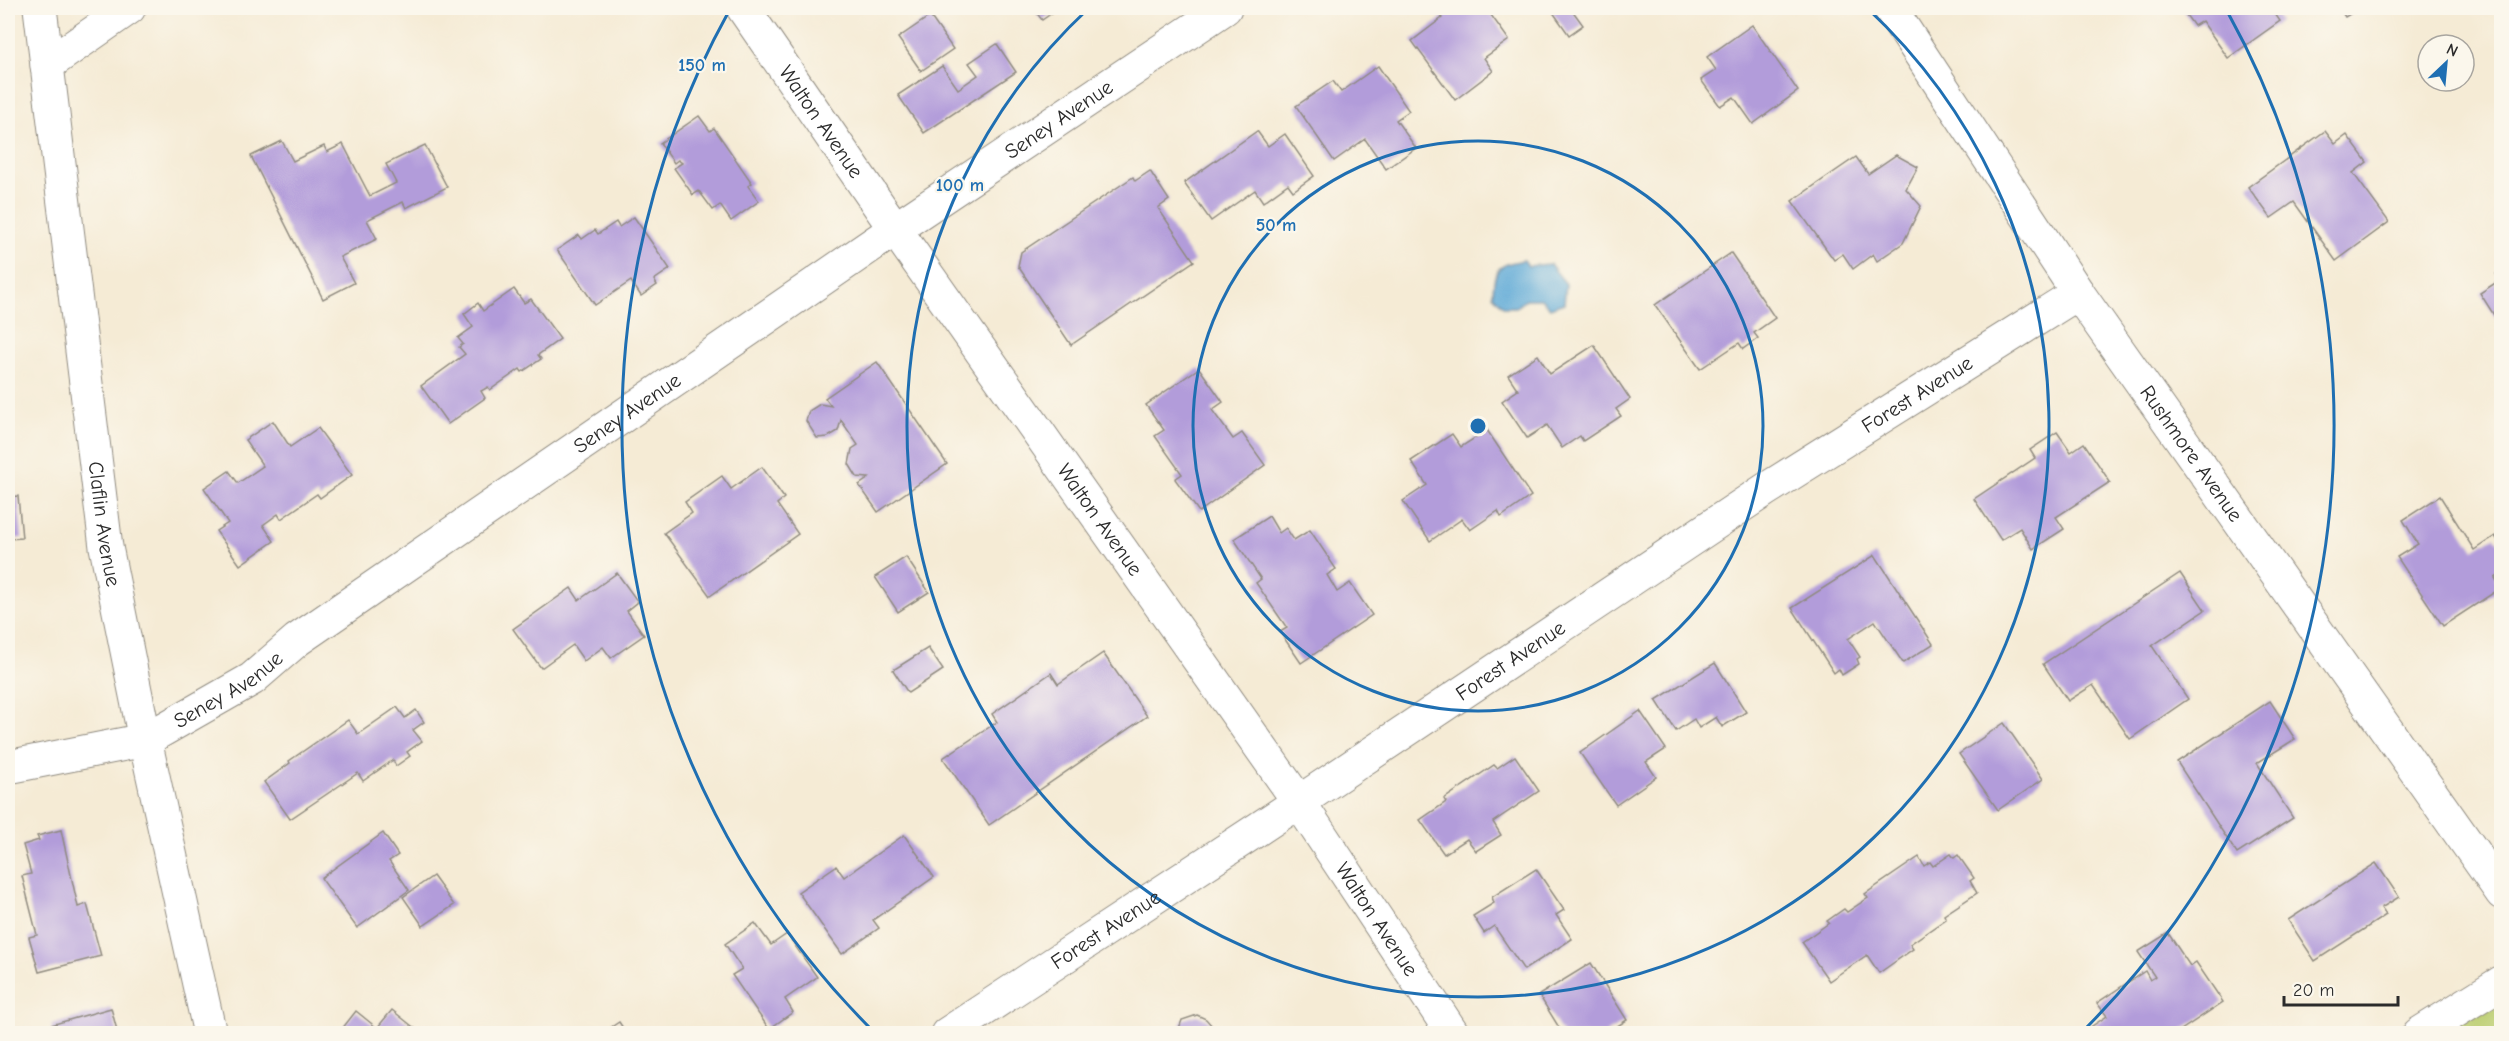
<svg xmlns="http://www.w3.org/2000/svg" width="2509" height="1041" font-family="'Comic Neue',sans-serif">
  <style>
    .green { fill: #bcce71; stroke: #747c4e; stroke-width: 1.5 }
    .water { fill: #60aad7; stroke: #466a81; stroke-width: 1.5 }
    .building { fill: #b29cda }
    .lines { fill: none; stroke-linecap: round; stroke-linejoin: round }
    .minor-casing { stroke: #908b80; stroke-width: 35 }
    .minor { stroke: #fff; stroke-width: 33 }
    .ring { fill: none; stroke: #1f6fb2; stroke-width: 3 }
    .labels { text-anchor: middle; stroke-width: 4.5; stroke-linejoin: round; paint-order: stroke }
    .street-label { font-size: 21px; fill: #2b2b2b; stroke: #fbf7ec }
    .centre { fill: #1f6fb2; stroke: #fbf7ec; stroke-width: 3 }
    .ring-label { font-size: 18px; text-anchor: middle; font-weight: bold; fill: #1f6fb2; stroke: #fbf7ec; stroke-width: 4.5; stroke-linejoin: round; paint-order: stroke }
  </style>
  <rect width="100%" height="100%" fill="#fbf7ec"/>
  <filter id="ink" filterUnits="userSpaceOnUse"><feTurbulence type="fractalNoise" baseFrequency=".0167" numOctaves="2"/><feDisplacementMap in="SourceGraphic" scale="12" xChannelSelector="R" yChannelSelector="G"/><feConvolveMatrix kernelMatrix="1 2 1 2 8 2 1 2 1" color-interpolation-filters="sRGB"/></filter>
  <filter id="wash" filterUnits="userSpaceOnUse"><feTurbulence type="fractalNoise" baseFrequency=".008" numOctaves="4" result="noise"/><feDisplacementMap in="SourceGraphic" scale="24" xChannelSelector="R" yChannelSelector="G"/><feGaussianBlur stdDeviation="1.35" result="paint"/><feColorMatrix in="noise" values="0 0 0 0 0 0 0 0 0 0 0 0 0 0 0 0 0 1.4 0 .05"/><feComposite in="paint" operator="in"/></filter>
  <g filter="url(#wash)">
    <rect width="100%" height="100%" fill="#f5ebd5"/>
    <polygon class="green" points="2501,996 2501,1033 2441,1033"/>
    <path class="water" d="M1524 260 1528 266 1550 264 1566 284 1564 303 1550 308 1541 299H1526L1516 307H1504L1493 295C1494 267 1498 265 1524 260Z"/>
    <g id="blocks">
      <g class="building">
        <polygon points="1033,8 1059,8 1042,20"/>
        <polygon points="1449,8 1486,8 1509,40 1484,58 1493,71 1455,100 1412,41 1442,18 1440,14"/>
        <polygon points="1550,8 1576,8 1572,10 1583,25 1569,35"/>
        <polygon points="2181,8 2271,8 2280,21 2228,58 2202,21 2194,26"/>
        <polygon points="2339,8 2360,8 2345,17"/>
        <polygon points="930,16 953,49 921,71 898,38"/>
        <polygon points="1752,25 1798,91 1753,124 1734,97 1720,106 1701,80 1716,70 1707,57"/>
        <polygon points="997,44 1016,72 924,133 898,95 942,66 958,89 978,75 969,63"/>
        <polygon points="1378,66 1409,111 1396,120 1416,148 1386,169 1365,139 1334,161 1296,106 1333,81 1341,92"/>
        <polygon points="699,116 710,131 714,128 752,183 748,186 759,201 731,221 720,205 713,210 699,191 693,195 674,168 682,163 678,160 674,163 660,143"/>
        <polygon points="1257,131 1268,146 1285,134 1314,176 1293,191 1288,184 1263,202 1255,190 1211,221 1184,183"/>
        <polygon points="2325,131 2335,144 2347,135 2367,162 2353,173 2389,222 2336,261 2294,202 2271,218 2248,187"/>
        <polygon points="282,141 293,161 324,146 327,152 343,144 370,196 396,183 386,164 425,145 447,187 406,208 403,202 367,220 377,239 340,257 354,283 323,299 251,156"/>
        <polygon points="1896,155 1918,167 1906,189 1921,206 1903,243 1877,261 1873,254 1853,269 1843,254 1834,260 1792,201 1856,157 1868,174"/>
        <polygon points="1150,171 1169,200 1158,208 1194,261 1071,345 1018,266 1021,252 1133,177 1135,181"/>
        <polygon points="634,217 670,269 654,280 657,285 641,296 631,281 595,305 557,250 579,235 582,239 595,230 598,234 616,222 619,227"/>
        <polygon points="1731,253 1775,318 1754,333 1758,338 1743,349 1739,343 1700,369 1655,305"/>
        <polygon points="2502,271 2502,328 2480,293 2500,280 2496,274"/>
        <polygon points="514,289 524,303 531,299 560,339 538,355 541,359 522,372 520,369 490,390 488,387 481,391 485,398 448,424 421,386 465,354 459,347 463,344 458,338 473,327 464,314 478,303 483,311"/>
        <polygon points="1594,345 1630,399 1616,409 1621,416 1583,441 1580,436 1562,448 1547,425 1527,438 1502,401 1518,390 1508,375 1538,355 1550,374"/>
        <polygon points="877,362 947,464 878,512 859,485 869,478 857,477 849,464 852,449 858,445 841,420 838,431 828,437 817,438 806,421 809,411 820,404 831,406 825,398"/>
        <polygon points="1199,368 1223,402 1212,410 1233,439 1242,433 1265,465 1199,512 1175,479 1182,474 1155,436 1164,430 1146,405"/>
        <polygon points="273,421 290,447 318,428 352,475 320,498 317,494 281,519 278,514 263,525 274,541 240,565 216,531 228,523 204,488 229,471 238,483 263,466 245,440"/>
        <polygon points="1487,430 1531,496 1501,517 1498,511 1470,530 1462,519 1430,541 1403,501 1427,485 1411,461 1452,434 1461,447"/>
        <polygon points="2057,432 2071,452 2084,443 2110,482 2056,517 2064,529 2033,549 2020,528 2001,540 1974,499 2035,458 2030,450"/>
        <polygon points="762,467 784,498 777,504 798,534 710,596 664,533 692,513 685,502 722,476 731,489"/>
        <polygon points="18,496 22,538 8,539 8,497"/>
        <polygon points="2440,496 2474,550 2495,536 2502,547 2502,574 2495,578 2501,588 2443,626 2397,557 2418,544 2403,520"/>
        <polygon points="1269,516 1279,533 1286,528 1294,540 1310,530 1336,569 1327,575 1337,592 1350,583 1372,615 1301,663 1280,632 1287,628 1256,583 1261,579 1234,539"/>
        <polygon points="1875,555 1933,644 1903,663 1875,621 1848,639 1860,657 1857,659 1859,664 1842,675 1839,669 1834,673 1792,608"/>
        <polygon points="906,557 929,592 898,612 875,577"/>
        <polygon points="617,573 638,602 627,611 644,635 611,658 603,647 584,661 573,645 541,668 513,629 571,588 579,600"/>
        <polygon points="2180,573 2205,610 2152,646 2188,699 2130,739 2093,685 2068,701 2043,664"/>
        <polygon points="928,648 943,670 908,693 893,670"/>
        <polygon points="1103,653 1147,716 989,825 943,758 997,722 992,714 1051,673 1058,684"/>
        <polygon points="1715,663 1746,712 1722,727 1716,717 1699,728 1694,719 1676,731 1656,700"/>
        <polygon points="2270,701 2295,739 2257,763 2293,818 2237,854 2177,762"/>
        <polygon points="397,707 405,718 416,710 424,722 413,730 422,741 407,752 410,756 396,766 393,760 363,781 358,773 290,819 264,782 290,763 289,761 348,720 358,734"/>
        <polygon points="1640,711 1666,749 1646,762 1656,777 1616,805 1580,753"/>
        <polygon points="2004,723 2043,779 1998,810 1959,754"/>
        <polygon points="1515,756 1539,791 1493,822 1501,835 1476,851 1467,839 1444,854 1420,820 1446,802 1444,799 1494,765 1497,768"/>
        <polygon points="61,830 78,907 87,904 101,956 39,972 29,937 37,935 22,876 31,874 23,845 39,840 37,836"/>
        <polygon points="383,833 398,855 389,861 409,890 357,928 321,878"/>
        <polygon points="904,835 934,877 873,920 879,928 842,954 798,892 836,866 844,877"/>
        <polygon points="1951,854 1954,858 1958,855 1974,878 1970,881 1977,893 1944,915 1946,919 1910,944 1913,949 1879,973 1867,955 1829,981 1802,942 1829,923 1827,921 1844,909 1847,912 1868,898 1865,894 1919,857 1924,866 1930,862 1933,866"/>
        <polygon points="2376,863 2399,897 2381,908 2386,915 2315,961 2288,920"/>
        <polygon points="1536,869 1564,910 1556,915 1572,939 1524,970 1494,926 1484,933 1473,916 1494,903 1492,897"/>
        <polygon points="433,876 454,905 423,926 403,897"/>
        <polygon points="755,923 771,945 787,934 817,977 785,999 793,1012 769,1029 732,975 742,969 725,944"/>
        <polygon points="2168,933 2190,966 2196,962 2223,1002 2175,1034 2080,1034 2107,1016 2097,1003 2145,971 2150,980 2155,977 2138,952"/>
        <polygon points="1591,963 1627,1020 1605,1034 1563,1034 1539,995"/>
        <polygon points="111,1008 118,1034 53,1034 51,1025"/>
        <polygon points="392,1010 422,1034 338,1034 356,1011 377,1028"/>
        <polygon points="1197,1015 1206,1019 1219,1034 1177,1034 1182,1020"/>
        <polygon points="619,1022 627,1034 601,1034"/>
      </g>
    </g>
  </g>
  <g filter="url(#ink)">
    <use href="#blocks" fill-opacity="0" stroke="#908b80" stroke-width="1.5"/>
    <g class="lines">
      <g class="minor-casing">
        <g id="minor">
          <path id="s1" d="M40 8 106 547 145 740 210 1034"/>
          <path id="s2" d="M743 8 895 229 1299 802 1453 1034"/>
          <path id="s3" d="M1890 8 2078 293 2502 893"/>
          <polyline points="47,65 129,8"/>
          <path id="s4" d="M8 767 145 740 252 679 297 640 895 229 1225 8"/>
          <path id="s5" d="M947 1034 1299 802 1765 490 2078 293"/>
          <polyline points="2419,1034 2502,982"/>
        </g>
      </g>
      <use href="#minor" class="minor"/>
    </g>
  </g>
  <g class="ring">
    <circle cx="1478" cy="426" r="285"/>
    <path d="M1867 8A571 571 0 1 1 1089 8"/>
    <path d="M873 1031A856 856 0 0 1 729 11M2227 11A856 856 0 0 1 2083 1031"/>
  </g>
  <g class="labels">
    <g class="street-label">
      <text dy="7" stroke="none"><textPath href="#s4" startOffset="1245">Seney Avenue</textPath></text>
      <text dy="7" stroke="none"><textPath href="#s2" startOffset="138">Walton Avenue</textPath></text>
      <text dy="7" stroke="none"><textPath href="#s5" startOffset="1162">Forest Avenue</textPath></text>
      <text dy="7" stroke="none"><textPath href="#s4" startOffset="723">Seney Avenue</textPath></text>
      <text dy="7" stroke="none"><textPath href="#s3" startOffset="538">Rushmore Avenue</textPath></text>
      <text dy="7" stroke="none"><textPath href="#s2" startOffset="624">Walton Avenue</textPath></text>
      <text dy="7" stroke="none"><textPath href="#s1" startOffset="520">Claflin Avenue</textPath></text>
      <text dy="7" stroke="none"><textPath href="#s5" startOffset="676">Forest Avenue</textPath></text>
      <text dy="7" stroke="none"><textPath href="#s4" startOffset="237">Seney Avenue</textPath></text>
      <text dy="7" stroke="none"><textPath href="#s2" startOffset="1110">Walton Avenue</textPath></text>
      <text dy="7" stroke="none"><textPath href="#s5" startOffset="190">Forest Avenue</textPath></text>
    </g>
  </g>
  <circle cx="1478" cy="426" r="9" class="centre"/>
  <g class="ring-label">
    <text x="702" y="71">150 m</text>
    <text x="960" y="191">100 m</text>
    <text x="1276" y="231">50 m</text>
  </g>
  <rect width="2509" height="1041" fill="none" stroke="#fbf7ec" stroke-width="30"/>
  <g transform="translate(2446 63) rotate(26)"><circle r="28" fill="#fbf7ec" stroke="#a8a59f" stroke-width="1.5"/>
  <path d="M0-4.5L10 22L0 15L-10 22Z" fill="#1f6fb2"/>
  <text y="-9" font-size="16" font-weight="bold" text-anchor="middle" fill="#2b2b2b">N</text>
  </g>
  <path d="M2284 996v9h114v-9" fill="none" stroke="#2b2b2b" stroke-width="3"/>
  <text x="2293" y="996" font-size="18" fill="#2b2b2b" stroke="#fbf7ec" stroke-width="4.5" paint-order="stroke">20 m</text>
</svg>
